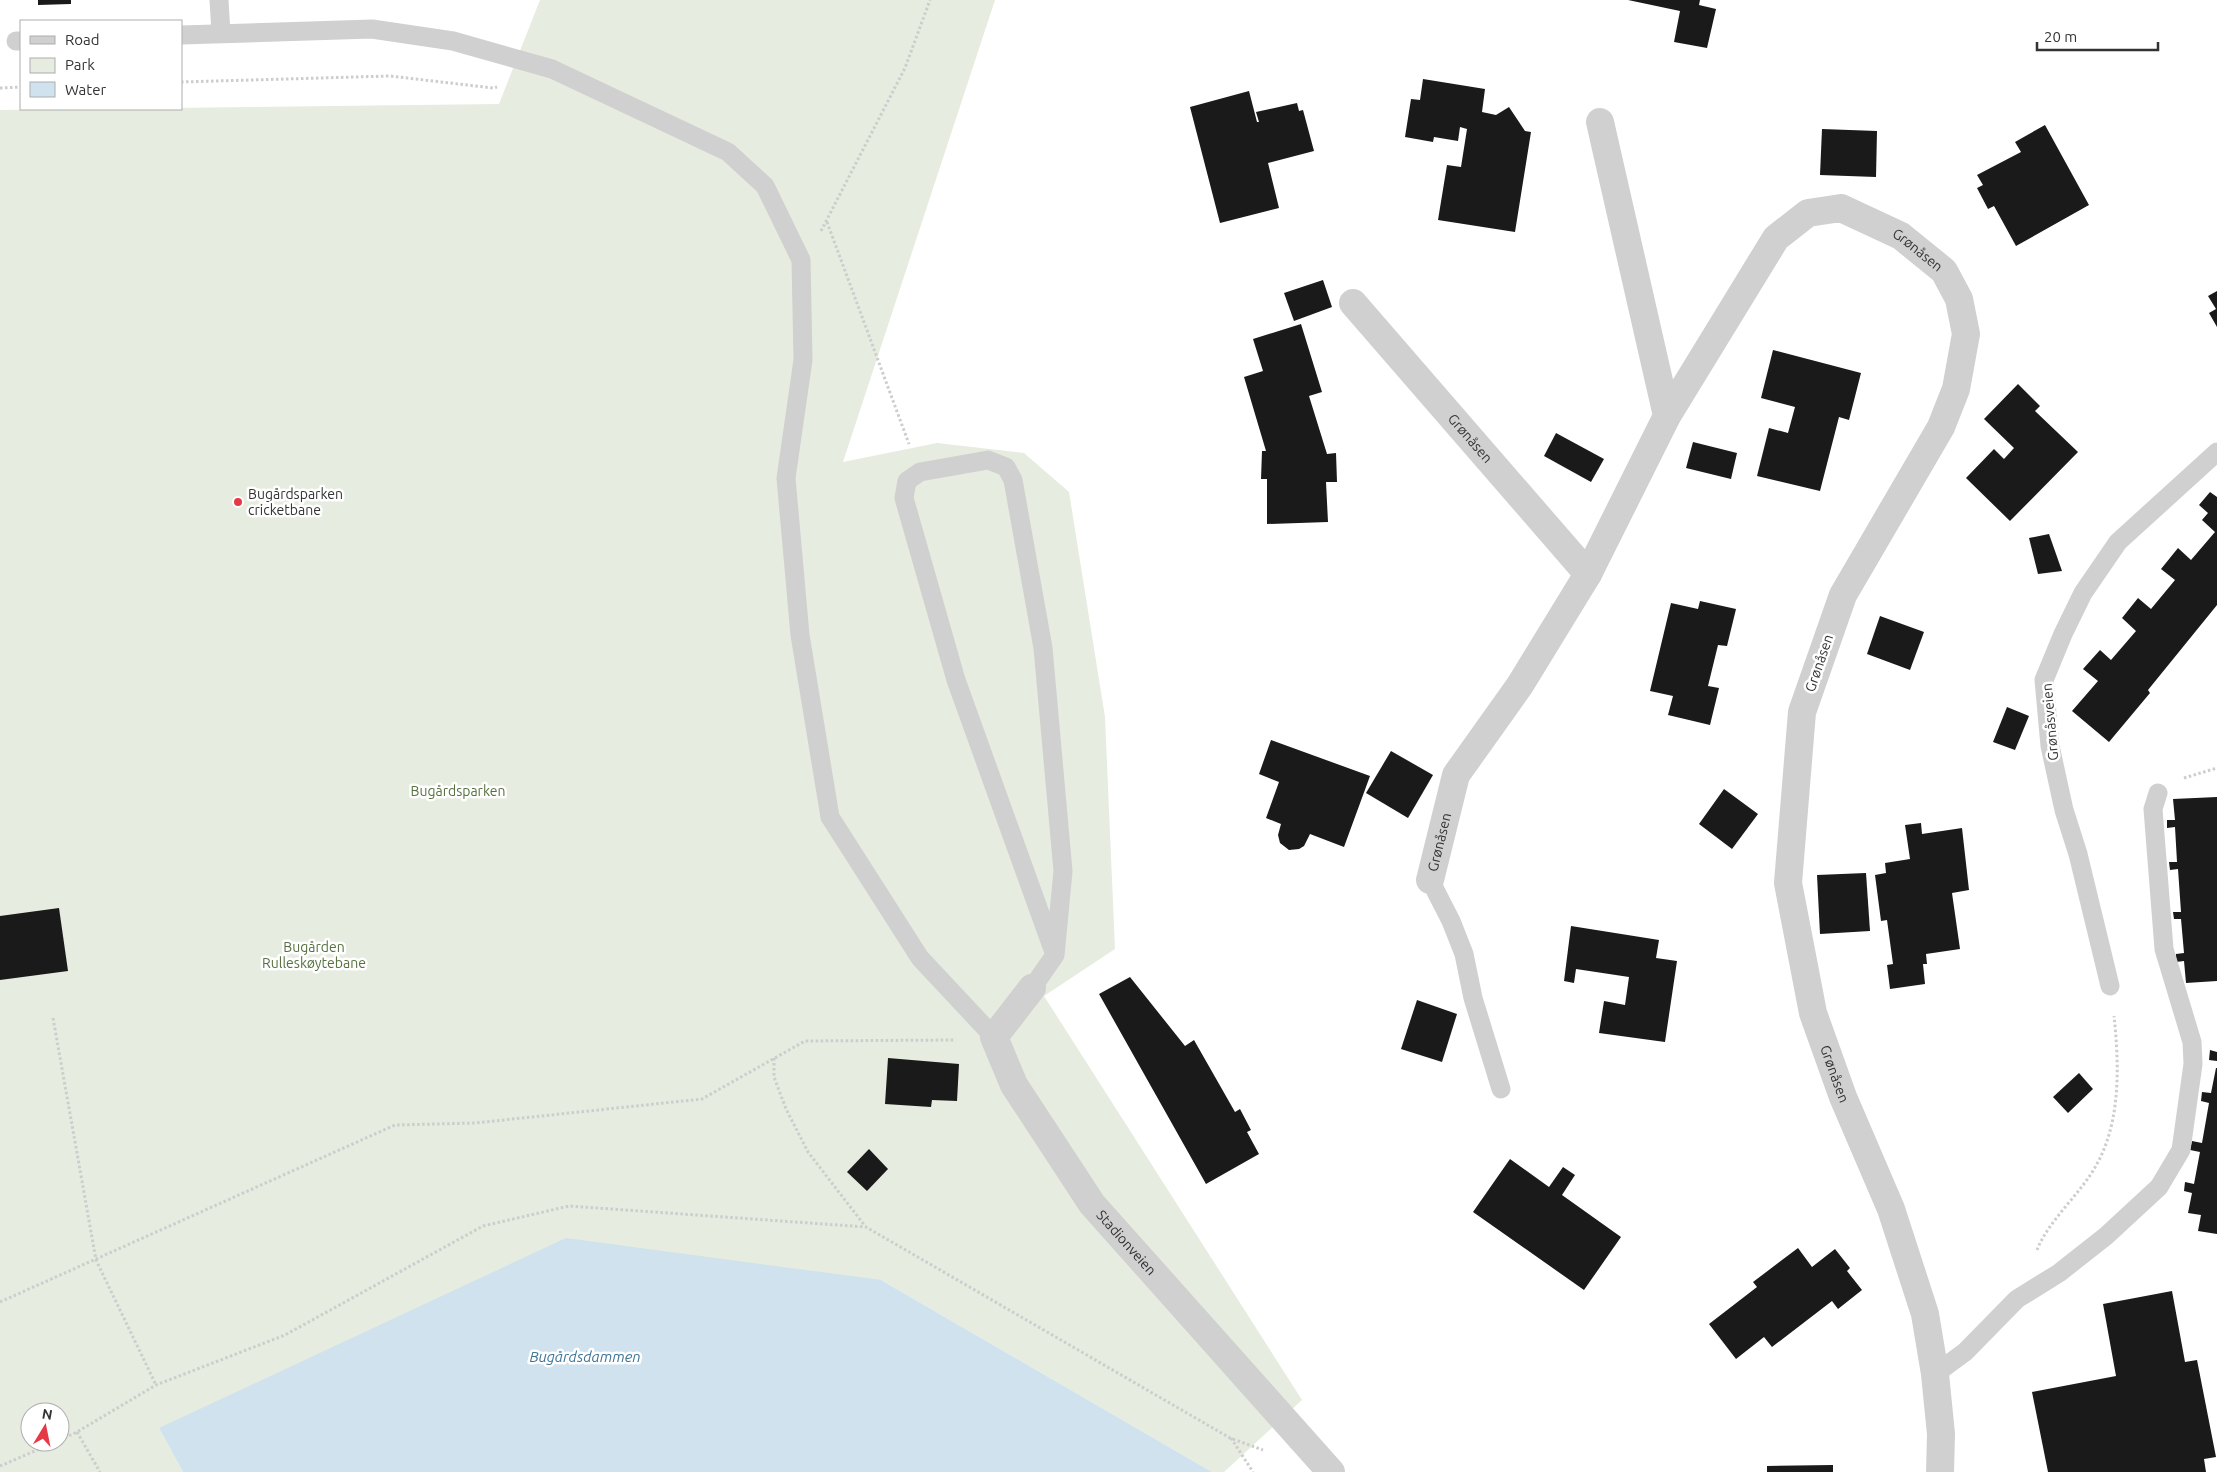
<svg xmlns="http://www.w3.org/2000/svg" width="2217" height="1472" font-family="Ubuntu,sans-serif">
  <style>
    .green { fill: #e6ecdf; fill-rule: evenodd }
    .water { fill: #cfe2ee }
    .building { fill: #1a1a1a }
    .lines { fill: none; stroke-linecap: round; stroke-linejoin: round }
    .path { stroke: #cdcdcd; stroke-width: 3; stroke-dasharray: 2.5 2.5; stroke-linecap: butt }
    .lane { stroke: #d0d0d0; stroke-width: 19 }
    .street { stroke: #d0d0d0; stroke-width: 28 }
    .poi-dot { fill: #e63946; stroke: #fff; stroke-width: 2 }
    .labels { text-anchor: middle; stroke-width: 5; stroke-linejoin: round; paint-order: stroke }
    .street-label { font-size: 14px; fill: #333; stroke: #fff }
    .poi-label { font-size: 14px; fill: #333; stroke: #fff; text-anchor: start }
    .park-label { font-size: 14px; fill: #56703f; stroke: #fff }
    .water-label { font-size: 15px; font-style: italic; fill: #3f7597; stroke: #fff }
  </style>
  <rect width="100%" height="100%" fill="#fff"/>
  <path class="green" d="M540 0H995L843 462 937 443 1024 453 1069 492 1105 717 1115 949 1044 996 1302 1400 1224 1472H1212L881 1280 159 1428 183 1472H0V110L499 104ZM30 1412H60V1442H30Z"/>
  <polygon class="water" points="566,1238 881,1280 1212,1472 183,1472 159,1428"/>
  <g class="building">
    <polygon points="38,0 71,0 71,4 38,5"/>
    <polygon points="1628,0 1700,0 1699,5 1716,9 1707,48 1674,42 1680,11"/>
    <polygon points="1423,79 1485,89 1482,112 1496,115 1509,107 1525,131 1531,132 1515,232 1438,220 1447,165 1461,167 1467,129 1460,127 1458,141 1434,137 1433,142 1405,137 1411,99 1420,100"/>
    <polygon points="1249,91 1257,122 1259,122 1256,112 1297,103 1299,111 1303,110 1314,151 1268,163 1279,208 1220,223 1190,107"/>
    <polygon points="2045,125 2089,205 2016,246 1994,206 1988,209 1977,188 1983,185 1977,175 2021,152 2015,142"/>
    <polygon points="1822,129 1877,131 1876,177 1820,175"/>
    <polygon points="1323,280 1332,307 1294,321 1284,293"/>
    <polygon points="2217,291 2217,327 2209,313 2216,309 2208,296"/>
    <polygon points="1301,324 1322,392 1309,396 1327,454 1336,453 1337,482 1326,482 1328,522 1267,524 1267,479 1261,479 1262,451 1266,451 1244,377 1263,371 1253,339"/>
    <polygon points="1773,350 1861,373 1849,420 1839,417 1820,491 1757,476 1769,428 1788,433 1795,407 1761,398"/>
    <polygon points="2018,384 2040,406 2035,411 2078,452 2010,521 1966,478 1994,449 2004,459 2014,448 1984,419"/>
    <polygon points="1556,433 1604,459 1591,482 1544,456"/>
    <polygon points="1693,442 1737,453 1731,479 1686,468"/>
    <polygon points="2210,492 2217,497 2217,605 2148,690 2150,693 2109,742 2072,711 2098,681 2083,669 2100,650 2111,660 2136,631 2122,618 2138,598 2151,609 2175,580 2161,569 2178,548 2191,560 2215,532 2202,520 2208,513 2199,505"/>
    <polygon points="2049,534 2062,571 2038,574 2029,538"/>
    <polygon points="1700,601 1736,609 1727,646 1718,645 1708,686 1719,688 1710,725 1668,715 1673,696 1650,691 1671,603 1698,609"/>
    <polygon points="1880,616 1924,632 1910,670 1867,654"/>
    <polygon points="2007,707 2029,716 2015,750 1993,742"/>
    <polygon points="1271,740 1370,776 1344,847 1310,834 1304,846 1299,849 1289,850 1280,843 1278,835 1281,824 1266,818 1279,782 1259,774"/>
    <polygon points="1391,751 1433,775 1408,818 1366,793"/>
    <polygon points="1724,789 1758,814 1732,849 1699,824"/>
    <polygon points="2217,797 2217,981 2186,983 2184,961 2176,962 2176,954 2184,953 2181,919 2174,919 2173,912 2181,912 2178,869 2170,870 2169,862 2177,862 2175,827 2167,828 2167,820 2175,820 2173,799"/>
    <polygon points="1921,823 1922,834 1962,828 1969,890 1952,893 1960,949 1926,954 1927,964 1923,964 1925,984 1890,989 1887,965 1893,964 1887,920 1881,921 1875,875 1886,873 1885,863 1910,859 1905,825"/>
    <polygon points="1866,873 1870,931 1820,934 1817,875"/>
    <polygon points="59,908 68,971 0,980 0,916"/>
    <polygon points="1571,926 1659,940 1656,958 1677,961 1665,1042 1599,1033 1604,1001 1625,1005 1629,977 1576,969 1574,983 1564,981"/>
    <polygon points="1130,977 1185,1046 1194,1040 1235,1112 1240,1109 1251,1130 1247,1132 1259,1154 1206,1184 1099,994"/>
    <polygon points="1417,1000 1457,1014 1442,1062 1401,1049"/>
    <polygon points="2210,1050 2217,1052 2217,1061 2209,1060"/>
    <polygon points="888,1058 959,1064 957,1101 932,1100 931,1107 885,1104"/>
    <polygon points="2216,1068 2217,1068 2217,1234 2198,1231 2201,1215 2188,1213 2192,1193 2184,1191 2185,1182 2194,1184 2200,1152 2190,1150 2192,1141 2202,1143 2209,1103 2201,1101 2202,1092 2211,1093"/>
    <polygon points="2079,1073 2093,1089 2068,1113 2053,1097"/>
    <polygon points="869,1149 888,1169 867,1191 847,1172"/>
    <polygon points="1510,1159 1549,1187 1563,1167 1575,1175 1562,1195 1621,1237 1584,1290 1473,1212"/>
    <polygon points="1798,1248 1812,1267 1835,1249 1850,1268 1847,1271 1862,1290 1838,1309 1832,1301 1772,1347 1764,1337 1736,1359 1709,1324 1757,1287 1753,1282"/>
    <polygon points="2172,1291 2185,1362 2197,1360 2216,1457 2204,1459 2206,1472 2048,1472 2032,1392 2116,1376 2103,1304"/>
    <polygon points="1833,1465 1833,1472 1767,1472 1767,1466"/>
  </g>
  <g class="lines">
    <g class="path">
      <polyline points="181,82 390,76 493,88 497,87"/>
      <polyline points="0,88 21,87"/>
      <polyline points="827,222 909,444"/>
      <polyline points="821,231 905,68 930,0"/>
      <polyline points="2184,778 2217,768"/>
      <polyline points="53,1018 96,1260 156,1385"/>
      <polyline points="774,1058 774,1077 786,1109 808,1152 865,1226"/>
      <path d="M2037 1250C2049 1219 2083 1192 2098 1162 2121 1119 2119 1063 2114 1016"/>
      <polyline points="0,1302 395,1125 475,1123 702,1099 805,1041 955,1040"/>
      <polyline points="77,1432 100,1472"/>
      <polyline points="1231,1438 1253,1472"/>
      <polyline points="60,1440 77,1432 156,1385 285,1335 483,1226 569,1206 866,1227 1230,1438 1263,1450"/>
      <polyline points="0,1466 55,1442"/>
    </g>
    <g class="lane">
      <polyline points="219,0 221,33"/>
      <polyline points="181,35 372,29 453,41 552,69 728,152 765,186 801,260 803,360 786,478 800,635 830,817 920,958 994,1037"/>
      <polyline points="16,41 21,41"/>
      <polyline points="1430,880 1451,921 1464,954 1473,998 1501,1089"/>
      <polyline points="2110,986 2078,854 2064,810 2050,746 2044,680 2063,634 2083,593 2118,542 2217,452"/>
      <polyline points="1032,988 1055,955 1063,871 1043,648 1013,480 1006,467 988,460 920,472 907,481 904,498 956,680 1055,955"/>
      <polyline points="1935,1374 1965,1352 2017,1299 2059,1273 2106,1236 2159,1187 2181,1150 2193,1064 2192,1042 2164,949 2153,809 2158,793"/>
    </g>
    <g class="street">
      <polyline points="1600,122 1667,416"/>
      <path id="s1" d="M1353 303 1588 574"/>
      <path id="s2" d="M1430 880 1456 775 1520 685 1588 574 1667 416 1776 238 1808 213 1841 208 1901 236 1944 271 1959 299 1966 334 1956 389 1941 427 1843 595 1802 712 1788 883 1813 1013 1843 1097 1891 1209 1925 1314 1935 1374 1941 1434 1940 1472"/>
      <path id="s3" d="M1032 988 994 1037 1014 1085 1092 1204 1331 1472"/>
    </g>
  </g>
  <circle class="poi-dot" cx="238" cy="502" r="5"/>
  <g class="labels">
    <g class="street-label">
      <text dy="5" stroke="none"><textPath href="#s2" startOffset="896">Grønåsen</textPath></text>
      <text dy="5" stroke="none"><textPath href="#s1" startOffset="179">Grønåsen</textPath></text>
      <text transform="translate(1819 663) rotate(-71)" y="5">Grønåsen</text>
      <text transform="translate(2050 722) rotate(-95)" y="5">Grønåsveien</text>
      <text dy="5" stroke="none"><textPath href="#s2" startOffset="39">Grønåsen</textPath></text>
      <text dy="5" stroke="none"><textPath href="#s2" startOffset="1781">Grønåsen</textPath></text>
      <text dy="5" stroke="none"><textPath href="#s3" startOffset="308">Stadionveien</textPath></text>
    </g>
    <g class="poi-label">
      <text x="248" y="499">Bugårdsparken<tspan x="248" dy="16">cricketbane</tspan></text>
    </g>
    <g class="park-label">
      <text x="458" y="796">Bugårdsparken</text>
      <text x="314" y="952">Bugården<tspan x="314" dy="16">Rulleskøytebane</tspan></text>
    </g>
    <g class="water-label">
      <text x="585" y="1362">Bugårdsdammen</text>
    </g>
  </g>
  <rect x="20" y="20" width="162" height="90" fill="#ffffff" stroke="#adadad"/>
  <rect x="30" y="36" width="25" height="8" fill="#d0d0d0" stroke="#adadad"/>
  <text x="65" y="45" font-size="15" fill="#333333">Road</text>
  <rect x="30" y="58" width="25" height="15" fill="#e6ecdf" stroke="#adadad"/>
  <text x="65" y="70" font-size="15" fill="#333333">Park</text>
  <rect x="30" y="82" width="25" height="15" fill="#cfe2ee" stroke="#adadad"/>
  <text x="65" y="95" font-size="15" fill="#333333">Water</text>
  <g transform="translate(45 1427) rotate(10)"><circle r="24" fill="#ffffff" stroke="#adadad"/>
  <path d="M0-4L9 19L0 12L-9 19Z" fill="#e63946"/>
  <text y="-8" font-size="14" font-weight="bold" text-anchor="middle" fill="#333333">N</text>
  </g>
  <path d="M2037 42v8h121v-8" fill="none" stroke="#333333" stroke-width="2.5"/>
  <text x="2044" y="42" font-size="15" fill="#333333" stroke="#ffffff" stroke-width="4" paint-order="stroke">20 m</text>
</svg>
